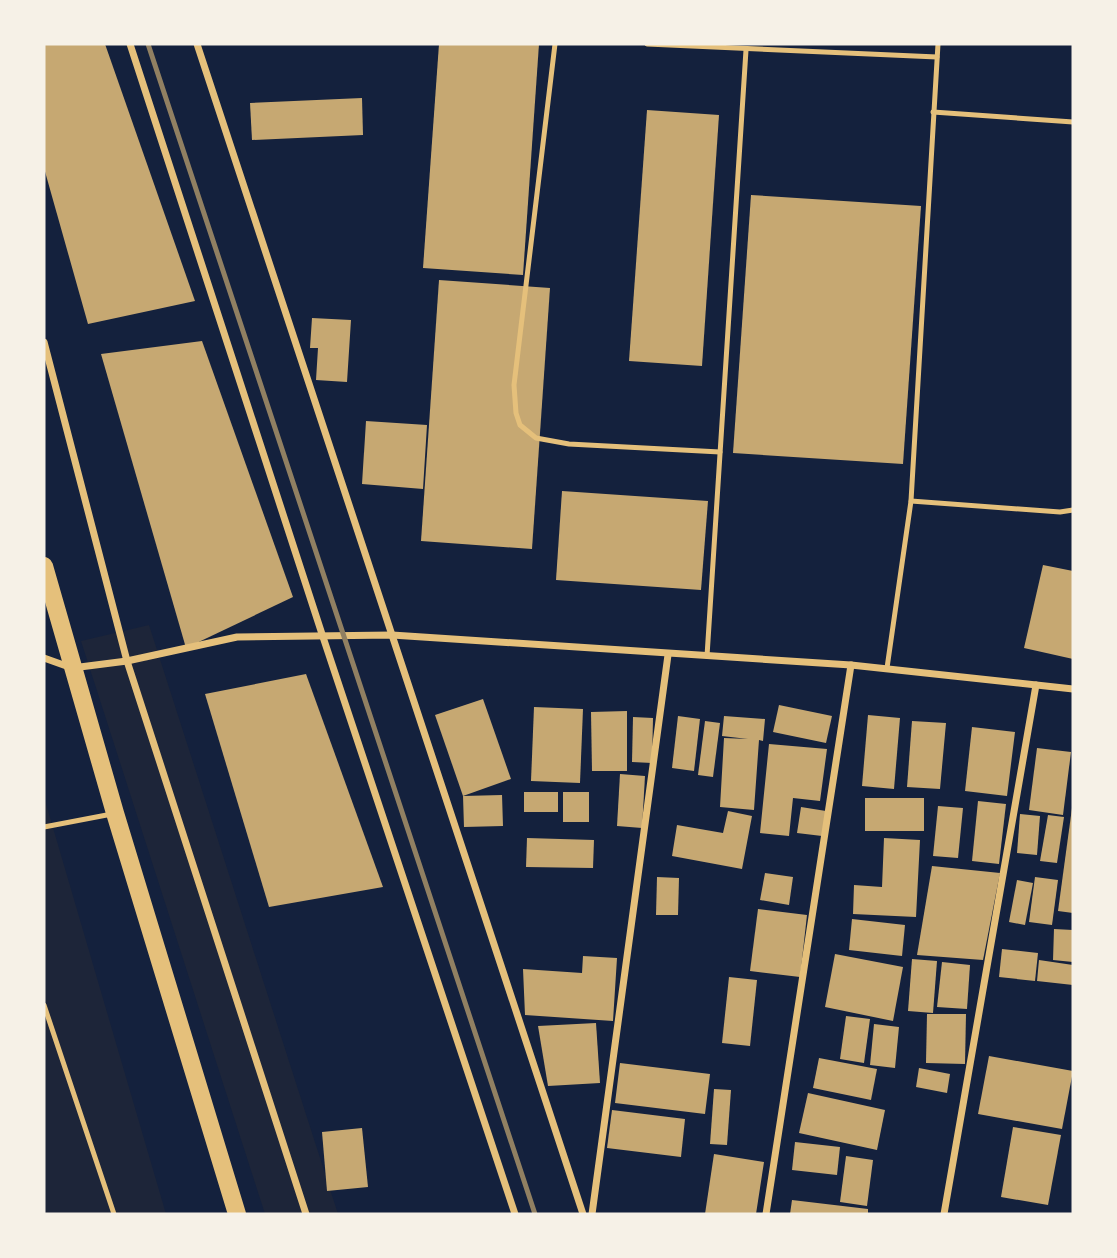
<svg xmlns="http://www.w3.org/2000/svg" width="1117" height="1258" font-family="'Sofia Sans Condensed',sans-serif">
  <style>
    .green { fill: #1d2539 }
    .building { fill: #c6a872 }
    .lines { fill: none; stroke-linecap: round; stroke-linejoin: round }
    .service { stroke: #e5c07b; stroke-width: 5 }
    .minor { stroke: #e5c07b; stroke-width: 7 }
    .primary { stroke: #e5c07b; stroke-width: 18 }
    .rail { stroke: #918062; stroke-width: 5 }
  </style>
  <rect width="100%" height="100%" fill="#14213d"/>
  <g class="green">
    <polygon points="149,625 338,1214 265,1214 81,641"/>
    <polygon points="44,797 166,1214 44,1214"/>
  </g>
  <g class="building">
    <polygon points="44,44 105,44 195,301 88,324 44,168"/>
    <polygon points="439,44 539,44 523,275 423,268"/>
    <polygon points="362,98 363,135 252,140 250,103"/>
    <polygon points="647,110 719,115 702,366 629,361"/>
    <polygon points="751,195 921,206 903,464 733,453"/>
    <polygon points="439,280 550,288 532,549 421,541"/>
    <polygon points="312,318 351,320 347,382 316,380 318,348 310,348"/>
    <polygon points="202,341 293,597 186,648 101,354"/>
    <polygon points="366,421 427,425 423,489 362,484"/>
    <polygon points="562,491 708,501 701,590 556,580"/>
    <polygon points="1043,565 1073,571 1073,659 1024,648"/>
    <polygon points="306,674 383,887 269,907 205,694"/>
    <polygon points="483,699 511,779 463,796 435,715"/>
    <polygon points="779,705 832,716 826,743 773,732"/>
    <polygon points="534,707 583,709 580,783 531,781"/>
    <polygon points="627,711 627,771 592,771 591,712"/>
    <polygon points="868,715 900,718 894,789 862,786"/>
    <polygon points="678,716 700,719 694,771 672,768"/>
    <polygon points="724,716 765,719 763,741 759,740 754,810 720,807 724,738 748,739 722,736"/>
    <polygon points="633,717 653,718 652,763 632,762"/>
    <polygon points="705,721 720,723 713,777 698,775"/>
    <polygon points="912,721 946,723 940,789 907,787"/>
    <polygon points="972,727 1015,732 1007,796 965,791"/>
    <polygon points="769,744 827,749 820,801 793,798 789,836 760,833"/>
    <polygon points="1037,748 1071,752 1063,815 1029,810"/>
    <polygon points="620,774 645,776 642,828 617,826"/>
    <rect x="524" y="792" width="34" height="20"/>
    <rect x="563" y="792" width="26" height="30"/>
    <polygon points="502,795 503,826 464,827 463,796"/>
    <rect x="865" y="798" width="59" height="33"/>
    <polygon points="978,801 1006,804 999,864 972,861"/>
    <polygon points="938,806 963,808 958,858 933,856"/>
    <polygon points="801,807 826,811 822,836 797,833"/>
    <polygon points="1072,808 1073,808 1073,913 1058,911"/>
    <polygon points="728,811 752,816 742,869 672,856 677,825 723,833"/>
    <polygon points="1020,814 1040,816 1037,855 1017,853"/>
    <polygon points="1048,815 1064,817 1057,863 1040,861"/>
    <polygon points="527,838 594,840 593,868 526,867"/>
    <polygon points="884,838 920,840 916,917 853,914 854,885 882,887"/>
    <polygon points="932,866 1000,873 983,960 917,955"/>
    <polygon points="765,873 793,877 789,905 760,900"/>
    <polygon points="657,877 679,878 678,915 656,915"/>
    <polygon points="1035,877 1058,880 1052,925 1029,922"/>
    <polygon points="1017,880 1033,883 1025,925 1009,922"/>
    <polygon points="758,909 807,915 800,977 750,971"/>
    <polygon points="852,919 905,925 902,956 849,950"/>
    <polygon points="1054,929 1073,930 1073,962 1053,960"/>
    <polygon points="1002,949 1038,953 1035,981 999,977"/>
    <polygon points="835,954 903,967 893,1021 825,1007"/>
    <polygon points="583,956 617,958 613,1021 525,1015 523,969 582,973"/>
    <polygon points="912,959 937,961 933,1013 908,1011"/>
    <polygon points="1039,960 1073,965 1073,985 1037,981"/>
    <polygon points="942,962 970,965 967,1009 937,1007"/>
    <polygon points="729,977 757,980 750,1046 722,1043"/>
    <polygon points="927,1014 966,1014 965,1064 926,1063"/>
    <polygon points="846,1016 870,1019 864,1063 840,1059"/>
    <polygon points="596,1023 600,1083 548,1086 538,1026"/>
    <polygon points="874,1024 899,1027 895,1068 870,1065"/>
    <polygon points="989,1056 1073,1071 1062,1129 978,1114"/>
    <polygon points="819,1058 877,1069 871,1100 813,1088"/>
    <polygon points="620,1063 710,1074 705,1114 615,1103"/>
    <polygon points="919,1068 950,1074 947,1093 916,1087"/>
    <polygon points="714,1089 731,1090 727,1145 710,1144"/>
    <polygon points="808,1093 885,1110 877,1150 799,1133"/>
    <polygon points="612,1110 685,1119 681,1157 607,1148"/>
    <polygon points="1013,1127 1061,1135 1048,1205 1001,1197"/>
    <polygon points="362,1128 368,1187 327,1191 322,1132"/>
    <polygon points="795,1142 840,1147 837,1175 792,1170"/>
    <polygon points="714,1154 764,1162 756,1214 705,1214"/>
    <polygon points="846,1156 873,1160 867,1206 840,1202"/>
    <polygon points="792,1200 868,1209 868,1214 790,1214"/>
  </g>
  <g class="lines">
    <g class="service">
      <polyline points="555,44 514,385 516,413 520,425 536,438 569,444 720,452"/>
      <polyline points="647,44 937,57"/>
      <polyline points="933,112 1073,122"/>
      <polyline points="911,501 1060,512 1073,510"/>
      <polyline points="707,656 746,50"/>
      <polyline points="887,668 911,501 938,44"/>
      <polyline points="44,827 112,814"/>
      <polyline points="44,1005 114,1214"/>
    </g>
    <g class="minor">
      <polyline points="130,44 322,634 515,1214"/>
      <polyline points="197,44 583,1214"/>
      <polyline points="44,342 127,661 306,1214"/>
      <polyline points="44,658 72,668 127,661 237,637 392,635 851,665 1073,689"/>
      <polyline points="592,1214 668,655"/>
      <polyline points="766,1214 851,665"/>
      <polyline points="944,1214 1036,685"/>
    </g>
    <polyline class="primary" points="44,566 115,813 237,1214"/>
    <polyline class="rail" points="148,44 535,1214"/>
  </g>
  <rect width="1117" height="1258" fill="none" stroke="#f6f1e7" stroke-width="91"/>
</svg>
